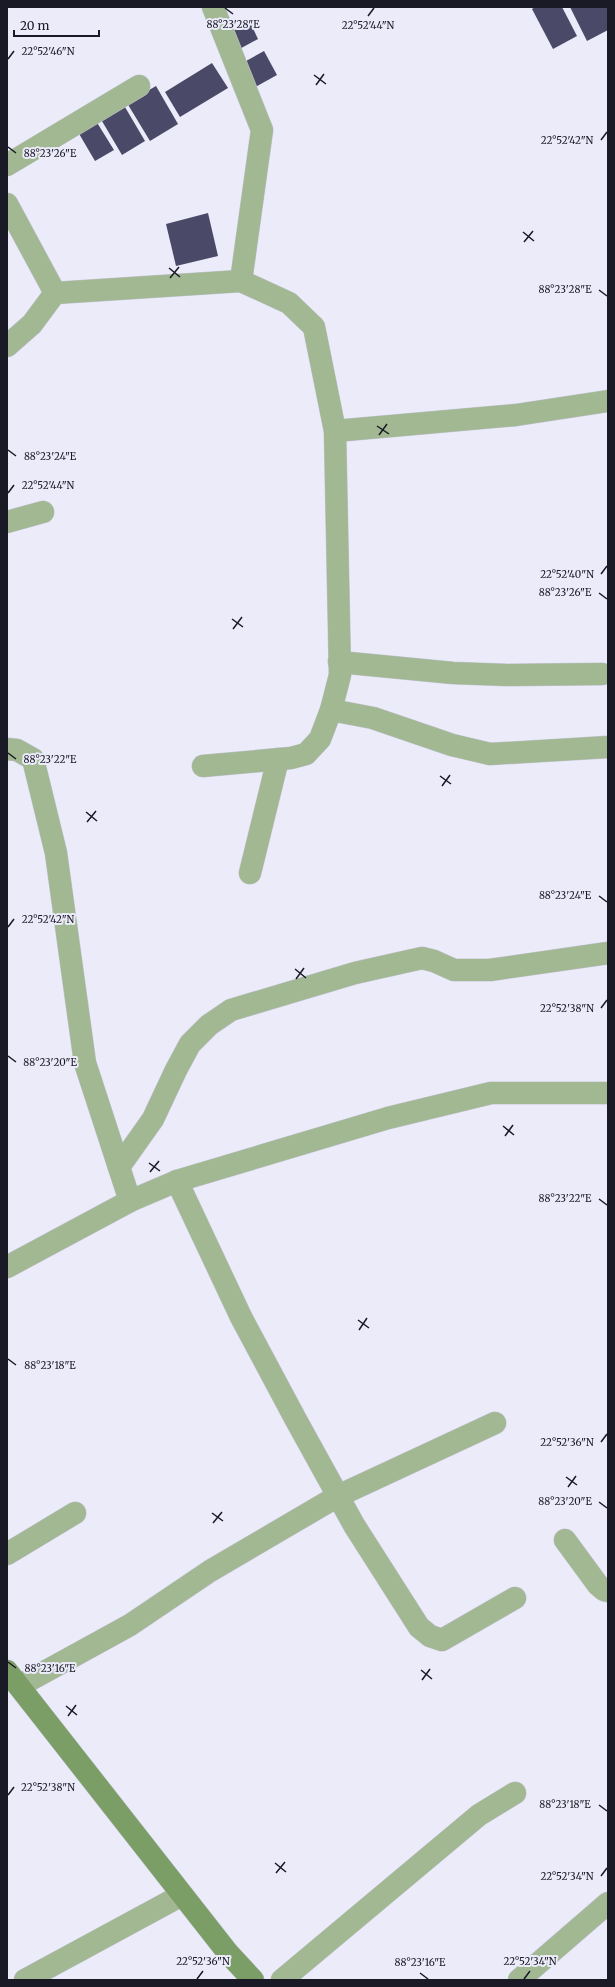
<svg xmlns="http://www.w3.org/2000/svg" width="615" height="1987" font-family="Merriweather,serif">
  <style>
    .building { fill: #4a4967 }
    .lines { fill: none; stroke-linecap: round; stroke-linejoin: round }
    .street-casing { stroke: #c5c5d3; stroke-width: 23 }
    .secondary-casing { stroke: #c5c5d3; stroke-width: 23 }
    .street { stroke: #a1b893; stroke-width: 22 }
    .secondary { stroke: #7b9e66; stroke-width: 22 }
    .ticks { fill: none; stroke: #1a1a26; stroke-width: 1.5 }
    .ticks-label { font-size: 10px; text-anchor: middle; fill: #1a1a26; stroke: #ebebf9; stroke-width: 4; stroke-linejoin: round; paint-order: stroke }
  </style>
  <rect width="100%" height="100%" fill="#ebebf9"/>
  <g class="building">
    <polygon points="535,7 562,7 577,36 553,49 532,9"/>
    <polygon points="570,7 608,7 608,30 587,41"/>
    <polygon points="250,22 258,39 234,52 225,35"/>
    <polygon points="264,51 277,75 250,90 237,66"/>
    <polygon points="212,63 228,88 180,117 165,92"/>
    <polygon points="156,86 178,124 150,141 127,103"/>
    <polygon points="122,102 145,141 122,155 99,116"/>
    <polygon points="96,121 114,150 95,161 78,132"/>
    <polygon points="208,213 218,256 176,266 166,224"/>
  </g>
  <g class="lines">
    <g class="street-casing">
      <g id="street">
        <polyline points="213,7 262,130 241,281"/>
        <polyline points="7,165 139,86"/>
        <polyline points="7,204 55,293"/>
        <polyline points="55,293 241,281 289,303 314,327 335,431 340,675 331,710 320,739 306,754 291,758 203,766"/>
        <polyline points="7,346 32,324 55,293"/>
        <polyline points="335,431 516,415 608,401"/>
        <polyline points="7,522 43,512"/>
        <polyline points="339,662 453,673 507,675 602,674"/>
        <polyline points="331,710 373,718 452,745 490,754 608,747"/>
        <polyline points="7,749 17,750 33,759 56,853 85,1063 130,1201"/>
        <polyline points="250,873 278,759"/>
        <polyline points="119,1167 153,1119 176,1070 190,1044 209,1025 231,1010 355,973 422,958 434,961 454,970 490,970 608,953"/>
        <polyline points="177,1181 241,1317 296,1420 354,1525 419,1627 430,1636 442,1640 515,1598"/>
        <polyline points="7,1267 130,1201 177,1181 388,1118 491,1093 608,1093"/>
        <polyline points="565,1540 598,1585 604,1590 608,1591"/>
        <polyline points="7,1554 75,1513"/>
        <polyline points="19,1686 130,1625 210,1571 338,1496 495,1423"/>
        <polyline points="25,1980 182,1895"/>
        <polyline points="282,1980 479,1815 515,1793"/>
        <polyline points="519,1980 608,1903"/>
      </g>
    </g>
    <g class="secondary-casing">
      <polyline id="secondary" points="7,1671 228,1953 253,1980"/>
    </g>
    <use href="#street" class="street"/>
    <use href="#secondary" class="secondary"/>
  </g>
  <path class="ticks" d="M225 8 233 14M368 16 374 8M8 59 14 51M314 75 326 84M316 85 324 74M601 140 607 132M8 147 16 153M523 232 534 241M524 242 533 231M169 268 180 277M170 278 179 267M599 290 607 296M377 426 389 434M379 435 387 424M8 450 16 456M8 493 14 485M601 574 607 566M599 593 607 599M232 619 243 627M233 629 242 617M8 753 16 759M440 776 451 784M442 786 450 775M86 812 97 821M87 822 96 811M599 896 607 902M8 927 14 919M295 969 306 978M296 979 304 968M601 1008 607 1000M8 1056 16 1062M503 1126 514 1135M505 1136 513 1125M149 1163 160 1171M150 1172 159 1161M599 1199 607 1205M358 1320 369 1328M359 1330 367 1318M8 1359 16 1365M601 1442 607 1434M566 1477 577 1485M568 1487 576 1476M599 1502 607 1508M212 1513 223 1521M213 1523 222 1512M8 1662 16 1668M421 1670 432 1679M422 1680 430 1669M66 1706 77 1715M68 1716 76 1705M8 1795 14 1787M599 1805 607 1811M275 1863 286 1872M276 1873 285 1862M601 1876 607 1868M420 1973 428 1979M197 1979 203 1971M524 1979 530 1971"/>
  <g class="ticks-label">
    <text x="233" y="28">88°23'28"E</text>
    <text x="368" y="29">22°52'44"N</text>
    <text x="48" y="55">22°52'46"N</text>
    <text x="567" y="144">22°52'42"N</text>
    <text x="50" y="157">88°23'26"E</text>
    <text x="565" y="293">88°23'28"E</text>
    <text x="50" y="460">88°23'24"E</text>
    <text x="48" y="489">22°52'44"N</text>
    <text x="567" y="578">22°52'40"N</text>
    <text x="565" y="596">88°23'26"E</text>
    <text x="50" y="763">88°23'22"E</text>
    <text x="565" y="899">88°23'24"E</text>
    <text x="48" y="923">22°52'42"N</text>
    <text x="567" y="1012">22°52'38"N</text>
    <text x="50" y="1066">88°23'20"E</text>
    <text x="565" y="1202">88°23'22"E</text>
    <text x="50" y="1369">88°23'18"E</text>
    <text x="567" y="1446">22°52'36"N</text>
    <text x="565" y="1505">88°23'20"E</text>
    <text x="50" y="1672">88°23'16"E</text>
    <text x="48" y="1791">22°52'38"N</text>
    <text x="565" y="1808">88°23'18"E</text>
    <text x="567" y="1880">22°52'34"N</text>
    <text x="203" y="1965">22°52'36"N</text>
    <text x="530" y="1965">22°52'34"N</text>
    <text x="420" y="1966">88°23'16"E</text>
  </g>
  <rect width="615" height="1987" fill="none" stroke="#1a1a26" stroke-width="16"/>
  <path d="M14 30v6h85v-6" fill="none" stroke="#1a1a26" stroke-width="2"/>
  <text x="20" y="30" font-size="12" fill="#1a1a26" stroke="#ebebf9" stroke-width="3" paint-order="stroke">20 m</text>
</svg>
